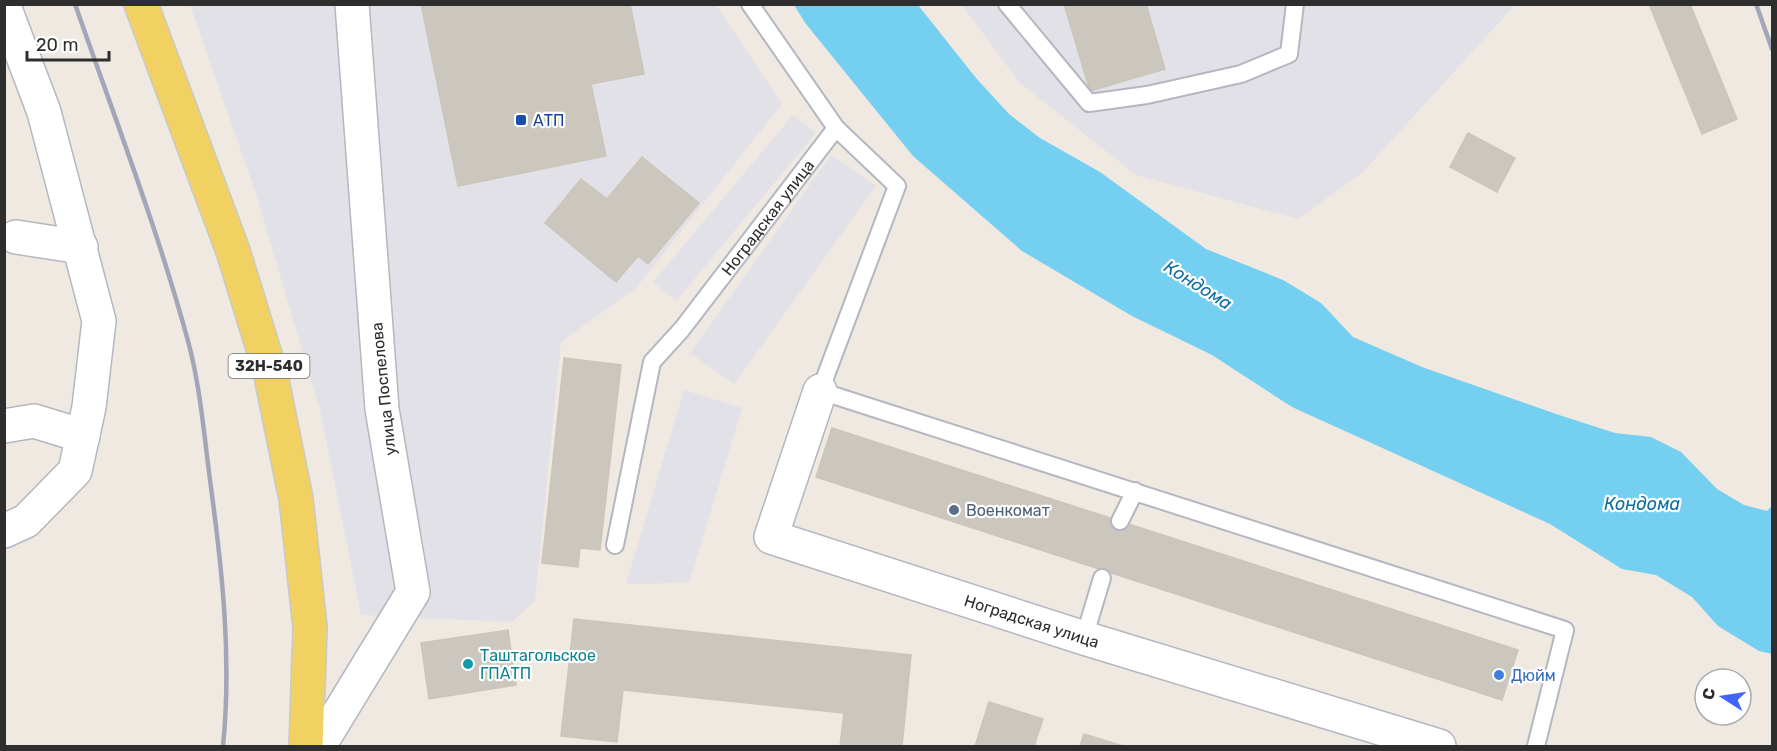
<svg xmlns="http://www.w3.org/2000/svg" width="1777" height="751" font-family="Rubik,sans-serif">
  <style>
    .industrial { fill: #e3e1e8 }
    .water { fill: #75cff0 }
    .building { fill: #cbc7bf; stroke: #cbc5ba; stroke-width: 1.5 }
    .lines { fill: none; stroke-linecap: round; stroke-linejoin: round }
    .lane-casing { stroke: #b4b7c1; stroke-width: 20 }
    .street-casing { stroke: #b4b7c1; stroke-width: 36 }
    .primary-casing { stroke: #c9c9c9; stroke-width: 36 }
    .lane { stroke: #fff; stroke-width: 16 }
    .street { stroke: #fff; stroke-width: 33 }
    .primary { stroke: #f2d163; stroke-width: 33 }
    .rail { stroke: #a3a6b8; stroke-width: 4.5 }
    .transit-dot { fill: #1a4fb4; stroke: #fff; stroke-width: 2 }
    .service-dot { fill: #5c6f8a; stroke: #fff; stroke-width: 2 }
    .culture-dot { fill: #0f9aa8; stroke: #fff; stroke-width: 2 }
    .shop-dot { fill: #3f7fe0; stroke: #fff; stroke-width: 2 }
    .labels { text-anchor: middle; stroke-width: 4.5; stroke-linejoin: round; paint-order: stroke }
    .shield { fill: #fff; stroke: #6d6d6d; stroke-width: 1.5 }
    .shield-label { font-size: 15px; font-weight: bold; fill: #2e2e2e }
    .transit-label { font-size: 16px; fill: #164399; stroke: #fff; text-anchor: start }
    .street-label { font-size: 16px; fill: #2e2e2e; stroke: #fff }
    .service-label { font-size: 16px; fill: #4e5e75; stroke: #fff; text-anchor: start }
    .culture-label { font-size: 16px; fill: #0d838f; stroke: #fff; text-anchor: start }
    .shop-label { font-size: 16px; fill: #366cbe; stroke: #fff; text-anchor: start }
    .water-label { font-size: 18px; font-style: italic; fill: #0d6fa3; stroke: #fff }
  </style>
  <rect width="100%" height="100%" fill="#efe9e1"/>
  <g class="industrial">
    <polygon points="190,5 716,5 782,104 636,288 561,342 535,601 512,622 361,615 320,410 256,194"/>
    <polygon points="962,5 1515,5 1362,173 1298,219 1136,175 1019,82"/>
    <polygon points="793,115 816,133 676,301 653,282"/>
    <polygon points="831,155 876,186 734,384 690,353"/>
    <polygon points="684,390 742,408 689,583 626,584"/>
  </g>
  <polygon class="water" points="794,5 918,5 976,78 1009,114 1040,138 1100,172 1206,249 1283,280 1321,303 1353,337 1422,367 1559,415 1615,433 1651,437 1681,452 1717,489 1744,505 1767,511 1772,506 1772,654 1759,651 1718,626 1692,597 1656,575 1622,569 1550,524 1292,407 1212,355 1132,316 1022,251 913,156 806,24"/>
  <g class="building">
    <polygon points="421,4 630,4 644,74 591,84 606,156 458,186"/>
    <polygon points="1064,4 1146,4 1165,69 1090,91"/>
    <polygon points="1649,4 1690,4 1737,119 1702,134"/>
    <polygon points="1468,133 1515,158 1497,192 1450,167"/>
    <polygon points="642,157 699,203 648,264 638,256 616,282 545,223 581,179 607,199"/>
    <polygon points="564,358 621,365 600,550 580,548 578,567 542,563"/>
    <polygon points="832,428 1518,650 1502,700 816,477"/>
    <polygon points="574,619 911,655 902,746 840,746 844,713 623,690 617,742 561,736"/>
    <polygon points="508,630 516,685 429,699 421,643"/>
    <polygon points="989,702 1043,719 1034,746 975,746"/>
    <polygon points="1084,734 1123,746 1080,746"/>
  </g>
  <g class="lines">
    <g class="lane-casing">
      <g id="lane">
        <polyline points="1007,4 1089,103 1147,95 1241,74 1289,54 1295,4"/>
        <polyline points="836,128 897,186 820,391 1565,630 1536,746"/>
        <polyline points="1120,521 1135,491"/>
        <path id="s1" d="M615 545 652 362 682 329 836 128 750 4"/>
        <polyline points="1084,638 1102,578"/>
      </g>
    </g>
    <g class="street-casing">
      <g id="street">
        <polyline points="4,6 44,112 99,321 89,407 75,471 26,521 4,531"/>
        <polyline points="16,237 81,247"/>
        <path id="s2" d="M820 391 771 537 1084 638 1439 746"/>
        <polyline points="4,426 34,421 83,436"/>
        <polyline points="319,746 413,592 382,409 352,4"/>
      </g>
    </g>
    <g class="primary-casing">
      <polyline id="primary" points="141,4 233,251 270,371 296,499 310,627 306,746"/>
    </g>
    <use href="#lane" class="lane"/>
    <use href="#street" class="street"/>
    <use href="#primary" class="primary"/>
    <g class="rail">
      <path d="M75 4C114 116 157 227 188 341 200 385 204 434 210 480 222 568 232 657 223 746"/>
      <polyline points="1756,4 1772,49"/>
    </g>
  </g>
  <rect class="transit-dot" x="515" y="114" width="12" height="12" rx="3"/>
  <circle class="service-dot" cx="954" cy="510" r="6"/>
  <circle class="culture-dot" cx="468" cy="664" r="6"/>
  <circle class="shop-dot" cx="1499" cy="675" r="6"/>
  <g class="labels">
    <rect class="shield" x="228.5" y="354" width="81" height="24" rx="4.5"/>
    <g class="shield-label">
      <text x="269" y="371">32Н-540</text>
    </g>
    <g class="transit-label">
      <text x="533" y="126">АТП</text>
    </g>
    <g class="street-label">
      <text dy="6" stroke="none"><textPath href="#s1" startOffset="372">Ноградская улица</textPath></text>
      <text transform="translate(383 389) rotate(-96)" y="6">улица Поспелова</text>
      <text dy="6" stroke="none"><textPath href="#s2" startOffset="428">Ноградская улица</textPath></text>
    </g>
    <g class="service-label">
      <text x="966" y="516">Военкомат</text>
    </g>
    <g class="culture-label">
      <text x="480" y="661">Таштагольское<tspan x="480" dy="18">ГПАТП</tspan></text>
    </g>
    <g class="shop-label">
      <text x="1511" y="681">Дюйм</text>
    </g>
    <g class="water-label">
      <text transform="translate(1198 285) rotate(32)" y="6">Кондома</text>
      <text x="1642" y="510">Кондома</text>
    </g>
  </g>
  <rect width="1777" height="751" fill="none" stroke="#2e2e2e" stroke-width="12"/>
  <g transform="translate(1723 697) rotate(282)"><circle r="28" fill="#ffffff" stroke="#ababab" stroke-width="1.5"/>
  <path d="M0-4.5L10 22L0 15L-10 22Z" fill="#4264fb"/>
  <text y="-9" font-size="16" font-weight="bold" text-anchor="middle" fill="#2e2e2e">С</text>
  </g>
  <path d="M27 51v9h82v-9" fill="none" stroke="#2e2e2e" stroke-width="3"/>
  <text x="36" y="51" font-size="18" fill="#2e2e2e" stroke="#ffffff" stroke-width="4.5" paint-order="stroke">20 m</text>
</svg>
